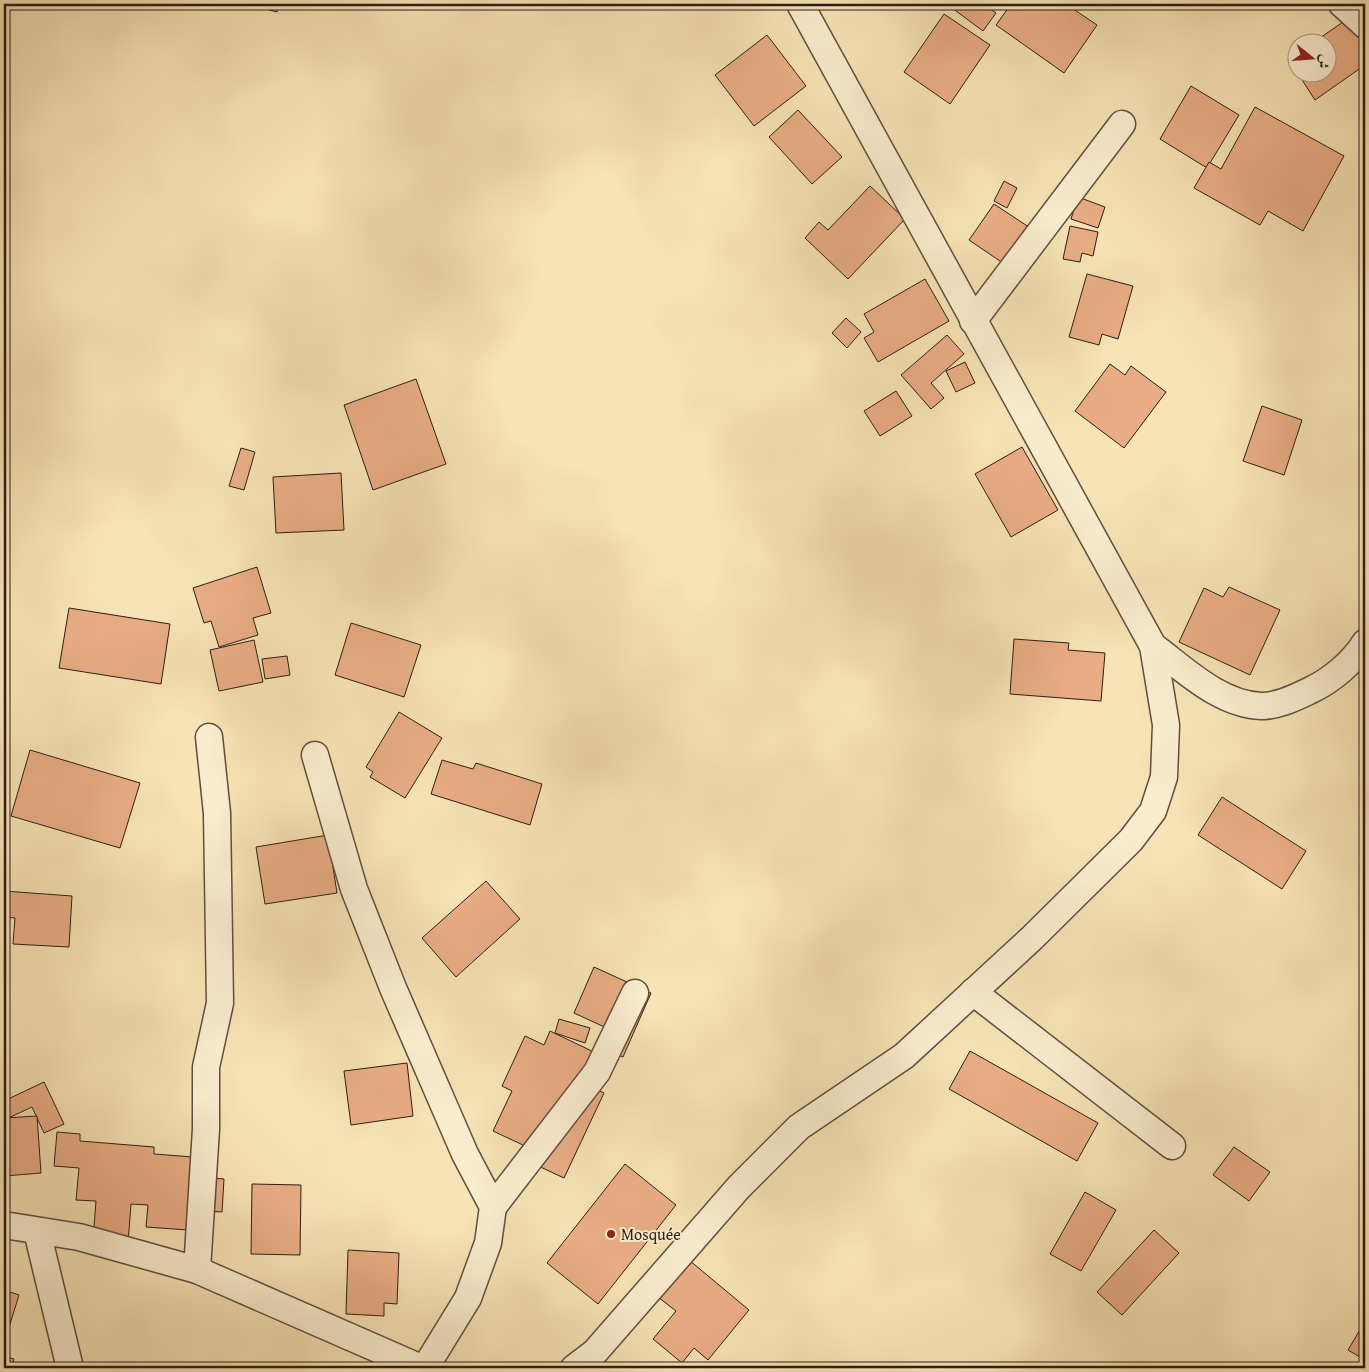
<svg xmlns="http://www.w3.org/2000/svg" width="1369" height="1372" font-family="'Gentium Book Plus',Amiri,serif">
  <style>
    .building { fill: #e9ad85; stroke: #2c1d18 }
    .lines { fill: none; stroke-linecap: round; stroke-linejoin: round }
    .minor-casing { stroke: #5f4e3f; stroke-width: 29 }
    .minor { stroke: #faedcf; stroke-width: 26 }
    .poi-dot { fill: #8f2418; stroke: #faedcf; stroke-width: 2 }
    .labels { text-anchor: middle; stroke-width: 4; stroke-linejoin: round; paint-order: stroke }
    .poi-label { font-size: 16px; fill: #2c1d18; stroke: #faedcf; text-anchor: start }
  </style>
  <rect width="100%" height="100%" fill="#f7e3b5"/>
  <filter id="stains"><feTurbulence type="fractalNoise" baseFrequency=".004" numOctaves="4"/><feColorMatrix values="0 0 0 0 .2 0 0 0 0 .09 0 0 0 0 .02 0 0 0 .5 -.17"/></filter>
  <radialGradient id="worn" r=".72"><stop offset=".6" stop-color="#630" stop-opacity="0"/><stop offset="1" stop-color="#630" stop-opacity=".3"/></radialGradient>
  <g class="building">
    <polygon points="247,4 279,4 277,12"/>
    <polygon points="956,4 983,4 996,13 983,31 952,8"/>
    <polygon points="1011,4 1023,10 1027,4 1066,4 1097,25 1064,73 996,25"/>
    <polygon points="944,14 990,45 950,104 904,72"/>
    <polygon points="1349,18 1365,43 1365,65 1315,100 1297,72 1326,72 1326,42 1314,42"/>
    <polygon points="767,35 806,86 754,126 715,75"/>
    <polygon points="1296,54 1296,72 1288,60"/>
    <polygon points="1191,86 1239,115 1207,168 1160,139"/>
    <polygon points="1255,107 1344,156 1303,231 1268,211 1260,225 1194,188 1209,162 1221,169"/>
    <polygon points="798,110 842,157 812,184 769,137"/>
    <polygon points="1004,181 1017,188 1007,208 994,201"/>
    <polygon points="870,186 905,219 848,279 805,238 819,222 828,230"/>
    <polygon points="1078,197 1105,207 1098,228 1071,219"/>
    <polygon points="994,204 1047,239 1022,276 969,240"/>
    <polygon points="1070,226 1098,232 1093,256 1082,253 1080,262 1063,259"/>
    <polygon points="1087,274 1133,286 1118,339 1102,334 1099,345 1069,337"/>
    <polygon points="925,279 949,321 878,362 864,338 874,332 864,314"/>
    <polygon points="846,318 861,332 847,348 832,333"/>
    <polygon points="947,335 964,354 931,383 944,398 931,409 901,375"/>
    <polygon points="965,362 975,383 956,392 946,371"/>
    <polygon points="1110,364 1125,375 1131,366 1166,392 1124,448 1075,411"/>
    <polygon points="416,379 446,464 373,490 344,405"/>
    <polygon points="896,391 912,416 880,436 864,411"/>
    <polygon points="1262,406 1302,420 1284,475 1243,461"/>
    <polygon points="1022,447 1058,510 1011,537 975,474"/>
    <polygon points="241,448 255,452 244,490 229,486"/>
    <polygon points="341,473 344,530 276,533 273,477"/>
    <polygon points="257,567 271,613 253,618 258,635 219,647 211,621 204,623 193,588"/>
    <polygon points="1229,587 1280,610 1250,675 1179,642 1204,588 1223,597"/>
    <polygon points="69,608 170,624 161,684 59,668"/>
    <polygon points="351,623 421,645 404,697 335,675"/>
    <polygon points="1014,639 1069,643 1068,650 1105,653 1101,701 1010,694"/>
    <polygon points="254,640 263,682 219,691 210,650"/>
    <polygon points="287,656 290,675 265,679 262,659"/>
    <polygon points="399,712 442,738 405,798 370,777 373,772 366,767"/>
    <polygon points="30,750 140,783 120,848 11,816"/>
    <polygon points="442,760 473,769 476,763 542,784 530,825 431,794"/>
    <polygon points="1222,797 1306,851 1282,889 1198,835"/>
    <polygon points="328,835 337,893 265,904 256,847"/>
    <polygon points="486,881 520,919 456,977 422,938"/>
    <polygon points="4,891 72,896 69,947 13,944 15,918 4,917"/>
    <polygon points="594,967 651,993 623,1057 603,1048 611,1030 574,1013"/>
    <polygon points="559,1019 590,1028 585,1043 555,1033"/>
    <polygon points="550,1031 598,1054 584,1083 604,1093 564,1178 534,1164 540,1153 493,1131 512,1091 502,1086 525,1036 544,1045"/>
    <polygon points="970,1051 1098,1123 1077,1161 949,1089"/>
    <polygon points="407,1063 413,1116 351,1125 344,1071"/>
    <polygon points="44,1082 64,1124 44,1133 32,1107 4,1120 4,1101"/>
    <polygon points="37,1116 41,1173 4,1176 4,1118"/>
    <polygon points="57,1132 80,1134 80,1141 154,1147 154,1154 193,1157 191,1176 224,1179 222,1212 203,1211 202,1231 146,1227 148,1205 131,1204 128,1243 93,1240 96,1201 76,1200 79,1168 54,1166"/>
    <polygon points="1234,1147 1270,1172 1249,1201 1213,1175"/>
    <polygon points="625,1164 676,1205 598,1304 547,1263"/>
    <polygon points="252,1184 301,1185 300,1255 251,1254"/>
    <polygon points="1085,1192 1116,1210 1081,1271 1050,1254"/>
    <polygon points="1154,1230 1179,1253 1122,1315 1097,1292"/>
    <polygon points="348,1250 399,1253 397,1304 384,1303 384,1316 346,1314"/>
    <polygon points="689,1260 749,1310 708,1360 694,1348 682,1363 653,1339 676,1311 658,1297"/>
    <polygon points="4,1290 19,1295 6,1337 4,1336"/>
    <polygon points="1361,1328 1365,1331 1365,1360 1348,1350"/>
    <polygon points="4,1356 14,1359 11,1368 4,1368"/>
  </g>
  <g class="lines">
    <g class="minor-casing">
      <g id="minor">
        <polyline points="1342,4 1365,25"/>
        <polyline points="973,321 1122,124"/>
        <path d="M1153 646C1184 669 1219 704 1261 706 1279 706 1296 697 1311 690 1332 680 1353 662 1365 643"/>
        <polyline points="315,755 354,889 393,988 465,1154 493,1207 488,1243 468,1298 425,1368"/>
        <polyline points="973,992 1172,1146"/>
        <polyline points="493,1207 597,1072 635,993"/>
        <polyline points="4,1225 79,1237 197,1270 421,1368"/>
        <polyline points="37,1231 70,1368"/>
        <polyline points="197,1270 206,1129 206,1067 220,1003 217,813 209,737"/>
        <polyline points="574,1368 595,1352 739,1187 799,1127 904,1056 1032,938 1131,840 1153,811 1164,777 1166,725 1153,646 800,4"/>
      </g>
    </g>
    <use href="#minor" class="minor"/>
  </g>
  <circle class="poi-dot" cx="611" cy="1234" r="5"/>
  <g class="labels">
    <g class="poi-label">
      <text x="621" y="1240">Mosquée</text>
    </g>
  </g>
  <rect width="1369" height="1372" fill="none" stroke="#f7e3b5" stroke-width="20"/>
  <rect x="5" y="5" width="1359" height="1362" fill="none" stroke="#2c1d18" stroke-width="2.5"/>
  <rect x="10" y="10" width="1349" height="1352" fill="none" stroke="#2c1d18"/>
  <g transform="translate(1312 58) rotate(107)"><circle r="24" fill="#faedcf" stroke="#a89a86"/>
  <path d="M0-4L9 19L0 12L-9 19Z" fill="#8f2418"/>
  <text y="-8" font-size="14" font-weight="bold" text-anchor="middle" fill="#2c1d18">ش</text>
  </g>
  <rect width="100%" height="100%" filter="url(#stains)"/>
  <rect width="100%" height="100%" fill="url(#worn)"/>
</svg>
